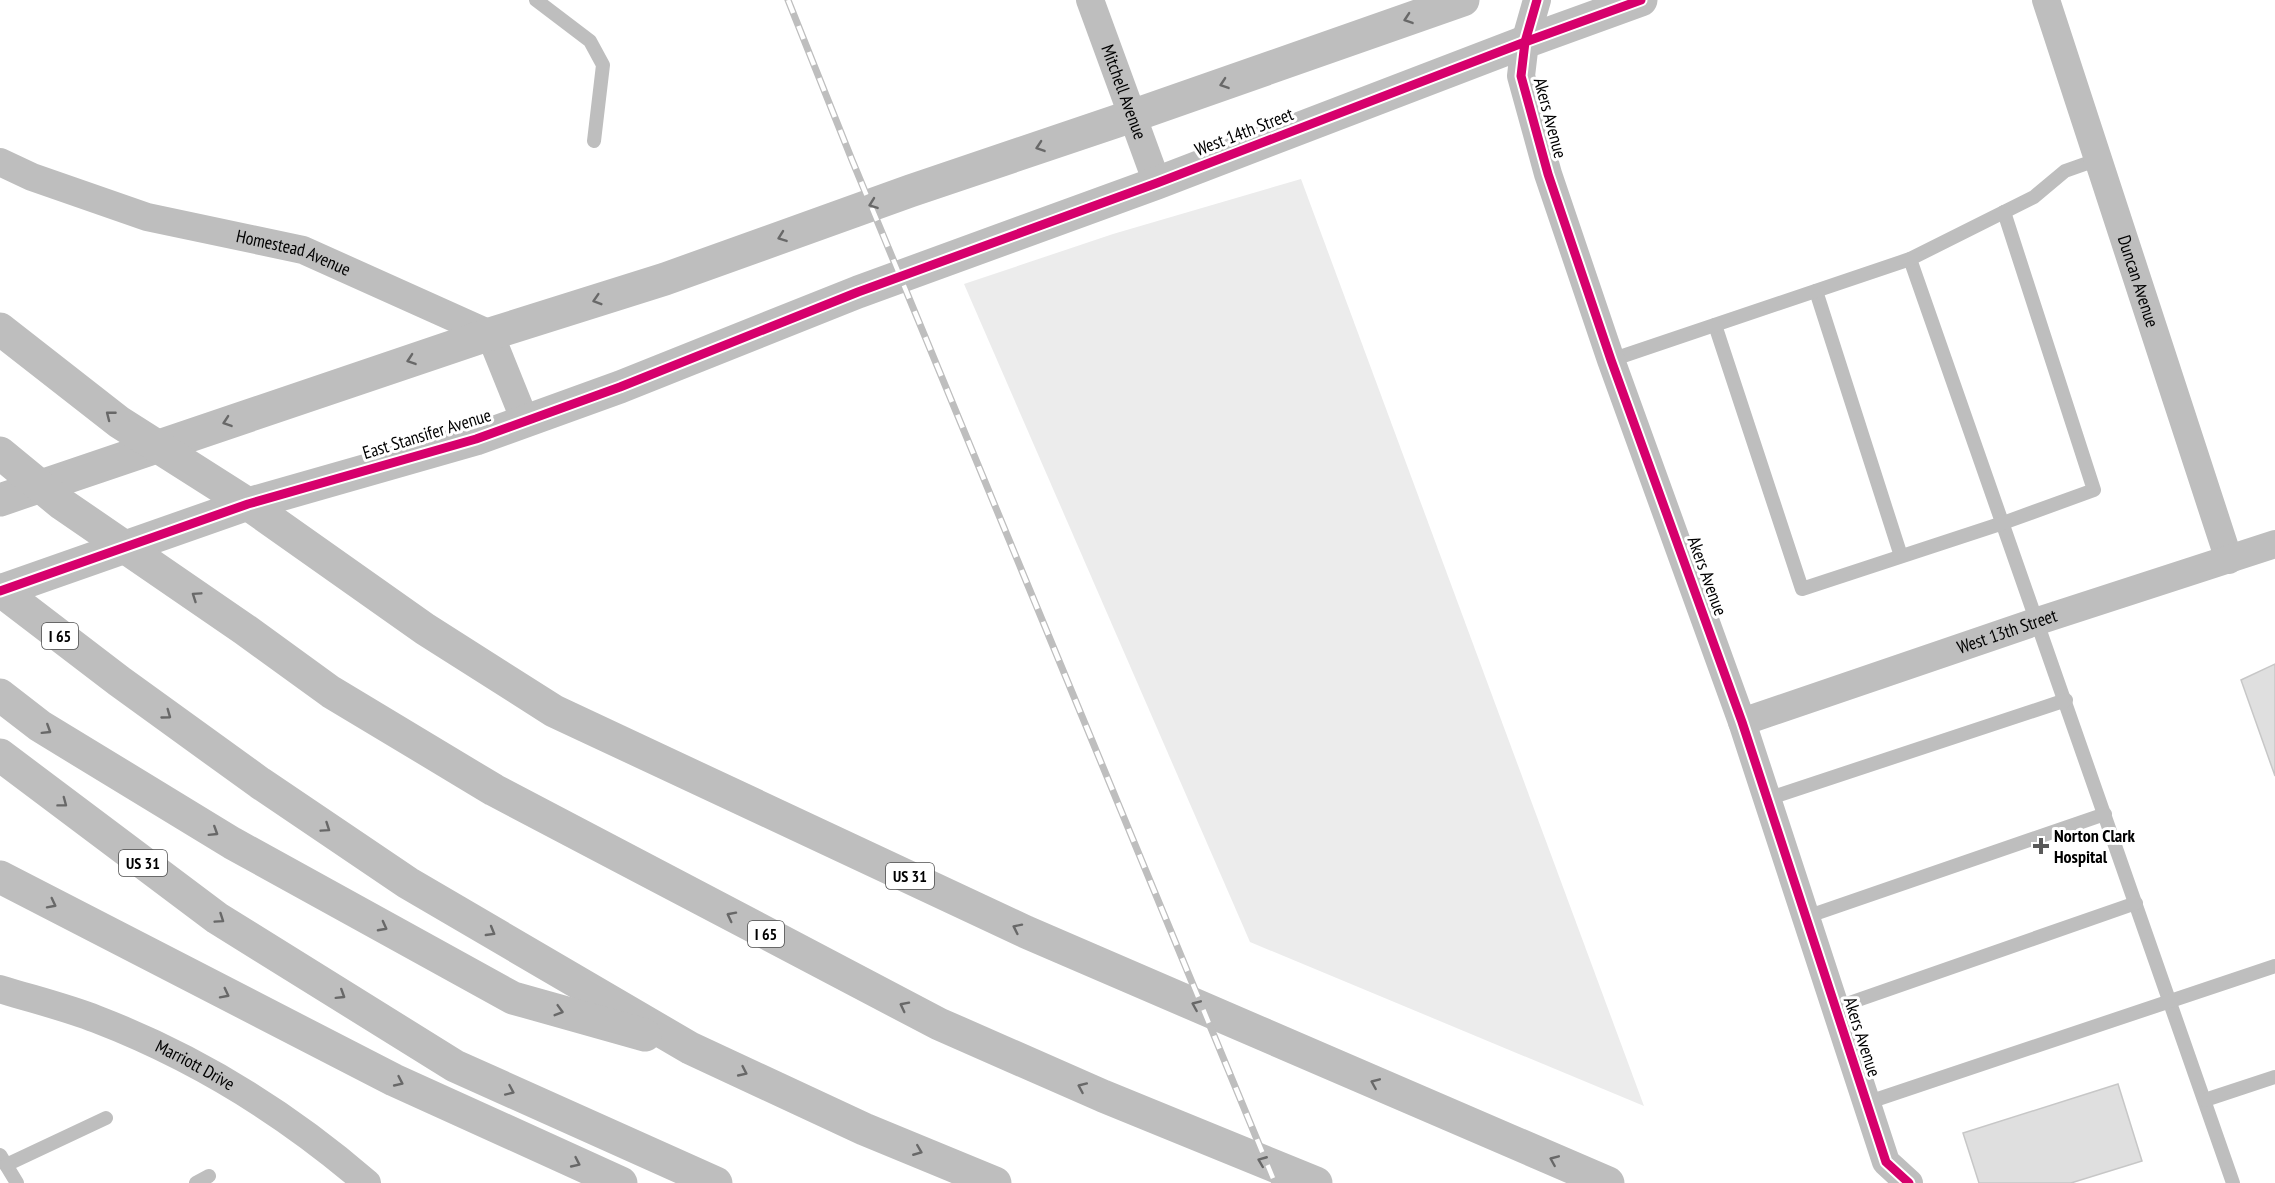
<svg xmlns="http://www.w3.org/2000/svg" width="2275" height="1183" font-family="'PT Sans Narrow',sans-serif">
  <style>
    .green { fill: #ececec }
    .building { fill: #dfdfdf; stroke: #c7c7c7; stroke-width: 1.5 }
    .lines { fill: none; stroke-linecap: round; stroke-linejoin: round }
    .service { stroke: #bebebe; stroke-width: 14 }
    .minor { stroke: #bebebe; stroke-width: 28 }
    .tertiary { stroke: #bebebe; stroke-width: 33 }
    .primary { stroke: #bebebe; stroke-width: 33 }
    .motorway { stroke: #bebebe; stroke-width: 33 }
    .rail-casing { stroke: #bebebe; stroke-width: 7 }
    .rail { stroke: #fff; stroke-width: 4.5; stroke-dasharray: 14; stroke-linecap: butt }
    .cycleway-casing { stroke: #fff; stroke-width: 13 }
    .cycleway { stroke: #d6006c; stroke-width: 9 }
    .oneway { stroke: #686868 }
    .poi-dot { fill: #595959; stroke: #fff; stroke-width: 2 }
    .labels { text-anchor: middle; stroke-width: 6; stroke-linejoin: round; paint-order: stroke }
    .shield { fill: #fff; stroke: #4c4c4c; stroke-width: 1.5 }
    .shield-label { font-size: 16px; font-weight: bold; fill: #000 }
    .street-label { font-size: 18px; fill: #000; stroke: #fff }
    .poi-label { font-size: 18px; font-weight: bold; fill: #000; stroke: #fff; text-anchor: start }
  </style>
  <rect width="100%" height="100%" fill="#fff"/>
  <polygon class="green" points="1301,179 1644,1106 1250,942 964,284 1113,234"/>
  <g class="building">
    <polygon points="2275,664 2275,776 2241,680"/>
    <polygon points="2118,1084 2142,1161 2071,1183 1979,1183 1963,1133"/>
  </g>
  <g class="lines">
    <g class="service">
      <polyline points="536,0 590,41 603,65 594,141"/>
      <polyline points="1910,259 2233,1183"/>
      <polyline points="1816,291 1901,556"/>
      <polyline points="1715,325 1802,589 2003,523 2094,490 2004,212"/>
      <polyline points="1611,360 1910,259 2034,197 2065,171 2099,159"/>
      <polyline points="1767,799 2066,700"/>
      <polyline points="1806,917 2105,814"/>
      <polyline points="1835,1008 2136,903"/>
      <polyline points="2205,1100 2275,1077"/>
      <polyline points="1866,1103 2275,966"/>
      <polyline points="0,1155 17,1183"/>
      <polyline points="6,1165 106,1118"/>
      <polyline points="196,1183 209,1176"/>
    </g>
    <g class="minor">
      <path id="s1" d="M1090 0 1157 183"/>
      <polyline points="1537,0 1525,42 1521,76 1548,174 1611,360 1742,722 1886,1162 1909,1183"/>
      <path id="s2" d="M2046 0 2229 560"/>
      <path id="s3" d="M0 162 32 177 147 217 303 250 490 334 525 421"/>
      <path id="s4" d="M1742 722 2038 621 2275 544"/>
      <path id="s5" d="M0 989C32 999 65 1007 96 1019 195 1057 287 1114 367 1183"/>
    </g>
    <g class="tertiary">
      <polyline points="0,500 490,334 665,279 910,191 1132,116 1463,0"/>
      <polyline points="0,591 248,504 476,439 620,387 858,292 1157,183 1525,42 1641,0"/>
    </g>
    <g class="primary">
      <polyline points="0,329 119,422 248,504 425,629 554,711 1026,932 1608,1183"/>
      <polyline points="0,755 217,918 455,1066 716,1183"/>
      <polyline points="0,877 394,1080 621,1183"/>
    </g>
    <g class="motorway">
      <polyline points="0,453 62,504 244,629 331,692 494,790 939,1024 1103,1096 1316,1183"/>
      <polyline points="0,590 119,681 260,783 408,883 690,1048 864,1129 995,1183"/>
      <polyline points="0,695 40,726 232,843 513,998 645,1035"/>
    </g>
    <g class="rail-casing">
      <polyline id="rail" points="788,0 852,160 1275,1183"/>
    </g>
    <use href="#rail" class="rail"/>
    <g class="cycleway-casing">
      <g id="cycleway">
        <polyline points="1537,0 1525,42 1521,76 1548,174 1611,360 1742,722 1886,1162 1909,1183"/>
        <polyline points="0,591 248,504 476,439 620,387 858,292 1157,183 1525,42 1641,0"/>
      </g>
    </g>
    <use href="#cycleway" class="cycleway"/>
  </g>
  <defs><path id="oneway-chevron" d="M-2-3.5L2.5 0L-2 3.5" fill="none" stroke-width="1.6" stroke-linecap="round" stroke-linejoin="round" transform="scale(1.5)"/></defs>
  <g class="oneway">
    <use href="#oneway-chevron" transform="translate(1408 19) rotate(161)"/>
    <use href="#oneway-chevron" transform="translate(1224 84) rotate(161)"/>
    <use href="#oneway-chevron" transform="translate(1040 147) rotate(161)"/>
    <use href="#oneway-chevron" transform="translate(873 204) rotate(160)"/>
    <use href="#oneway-chevron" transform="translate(782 237) rotate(160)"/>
    <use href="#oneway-chevron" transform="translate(597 300) rotate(163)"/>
    <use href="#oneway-chevron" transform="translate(411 360) rotate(161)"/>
    <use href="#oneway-chevron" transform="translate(110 415) rotate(-142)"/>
    <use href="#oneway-chevron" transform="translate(227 422) rotate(161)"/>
    <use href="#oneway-chevron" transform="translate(196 596) rotate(-146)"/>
    <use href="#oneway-chevron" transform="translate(167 715) rotate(36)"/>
    <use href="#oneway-chevron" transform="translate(47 730) rotate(32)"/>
    <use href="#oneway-chevron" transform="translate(63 803) rotate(37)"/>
    <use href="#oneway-chevron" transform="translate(326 828) rotate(34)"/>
    <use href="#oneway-chevron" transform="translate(214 832) rotate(32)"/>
    <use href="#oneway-chevron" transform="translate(52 904) rotate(27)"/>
    <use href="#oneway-chevron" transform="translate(731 916) rotate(-153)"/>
    <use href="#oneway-chevron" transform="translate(220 919) rotate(34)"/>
    <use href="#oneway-chevron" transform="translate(383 927) rotate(28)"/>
    <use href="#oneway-chevron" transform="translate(1017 928) rotate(-154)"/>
    <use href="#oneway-chevron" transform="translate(491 932) rotate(30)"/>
    <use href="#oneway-chevron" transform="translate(225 994) rotate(27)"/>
    <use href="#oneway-chevron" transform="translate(341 995) rotate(32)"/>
    <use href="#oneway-chevron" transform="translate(1196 1005) rotate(-157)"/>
    <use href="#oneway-chevron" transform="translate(904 1006) rotate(-153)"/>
    <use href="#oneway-chevron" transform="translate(559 1011) rotate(16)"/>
    <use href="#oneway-chevron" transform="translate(743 1072) rotate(25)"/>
    <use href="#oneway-chevron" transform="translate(399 1082) rotate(25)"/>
    <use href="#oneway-chevron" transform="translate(1375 1083) rotate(-157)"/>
    <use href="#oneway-chevron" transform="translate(1082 1087) rotate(-156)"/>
    <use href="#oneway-chevron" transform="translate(510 1091) rotate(24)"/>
    <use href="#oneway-chevron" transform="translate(918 1151) rotate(22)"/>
    <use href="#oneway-chevron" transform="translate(1554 1160) rotate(-157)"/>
    <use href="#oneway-chevron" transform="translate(1262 1161) rotate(-158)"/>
    <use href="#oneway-chevron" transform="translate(576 1163) rotate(25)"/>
  </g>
  <path class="poi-dot" d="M2038 837h6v6h6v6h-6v6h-6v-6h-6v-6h6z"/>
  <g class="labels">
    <g class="shield">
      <rect x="42" y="623" width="36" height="26" rx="4.5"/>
      <rect x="119" y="850" width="48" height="26" rx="4.5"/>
      <rect x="886" y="863" width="48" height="26" rx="4.5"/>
      <rect x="748" y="921" width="36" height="26" rx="4.5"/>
    </g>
    <g class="shield-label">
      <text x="60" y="642">I 65</text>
      <text x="143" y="869">US 31</text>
      <text x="910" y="882">US 31</text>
      <text x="766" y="940">I 65</text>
    </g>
    <g class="street-label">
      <text dy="6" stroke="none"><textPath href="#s1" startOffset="98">Mitchell Avenue</textPath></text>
      <text transform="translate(1550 118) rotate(75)" y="6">Akers Avenue</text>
      <text transform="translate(1244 132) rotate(-21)" y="6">West 14th Street</text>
      <text dy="6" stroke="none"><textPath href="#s3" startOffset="308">Homestead Avenue</textPath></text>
      <text dy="6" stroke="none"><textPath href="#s2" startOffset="296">Duncan Avenue</textPath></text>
      <text transform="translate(427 434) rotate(-17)" y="6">East Stansifer Avenue</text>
      <text transform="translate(1707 576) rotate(70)" y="6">Akers Avenue</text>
      <text dy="6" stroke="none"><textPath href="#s4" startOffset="280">West 13th Street</textPath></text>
      <text transform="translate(1862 1037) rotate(72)" y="6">Akers Avenue</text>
      <text dy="6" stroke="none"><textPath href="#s5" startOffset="210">Marriott Drive</textPath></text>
    </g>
    <g class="poi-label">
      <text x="2054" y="842">Norton Clark<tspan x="2054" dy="21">Hospital</tspan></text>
    </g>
  </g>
</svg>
